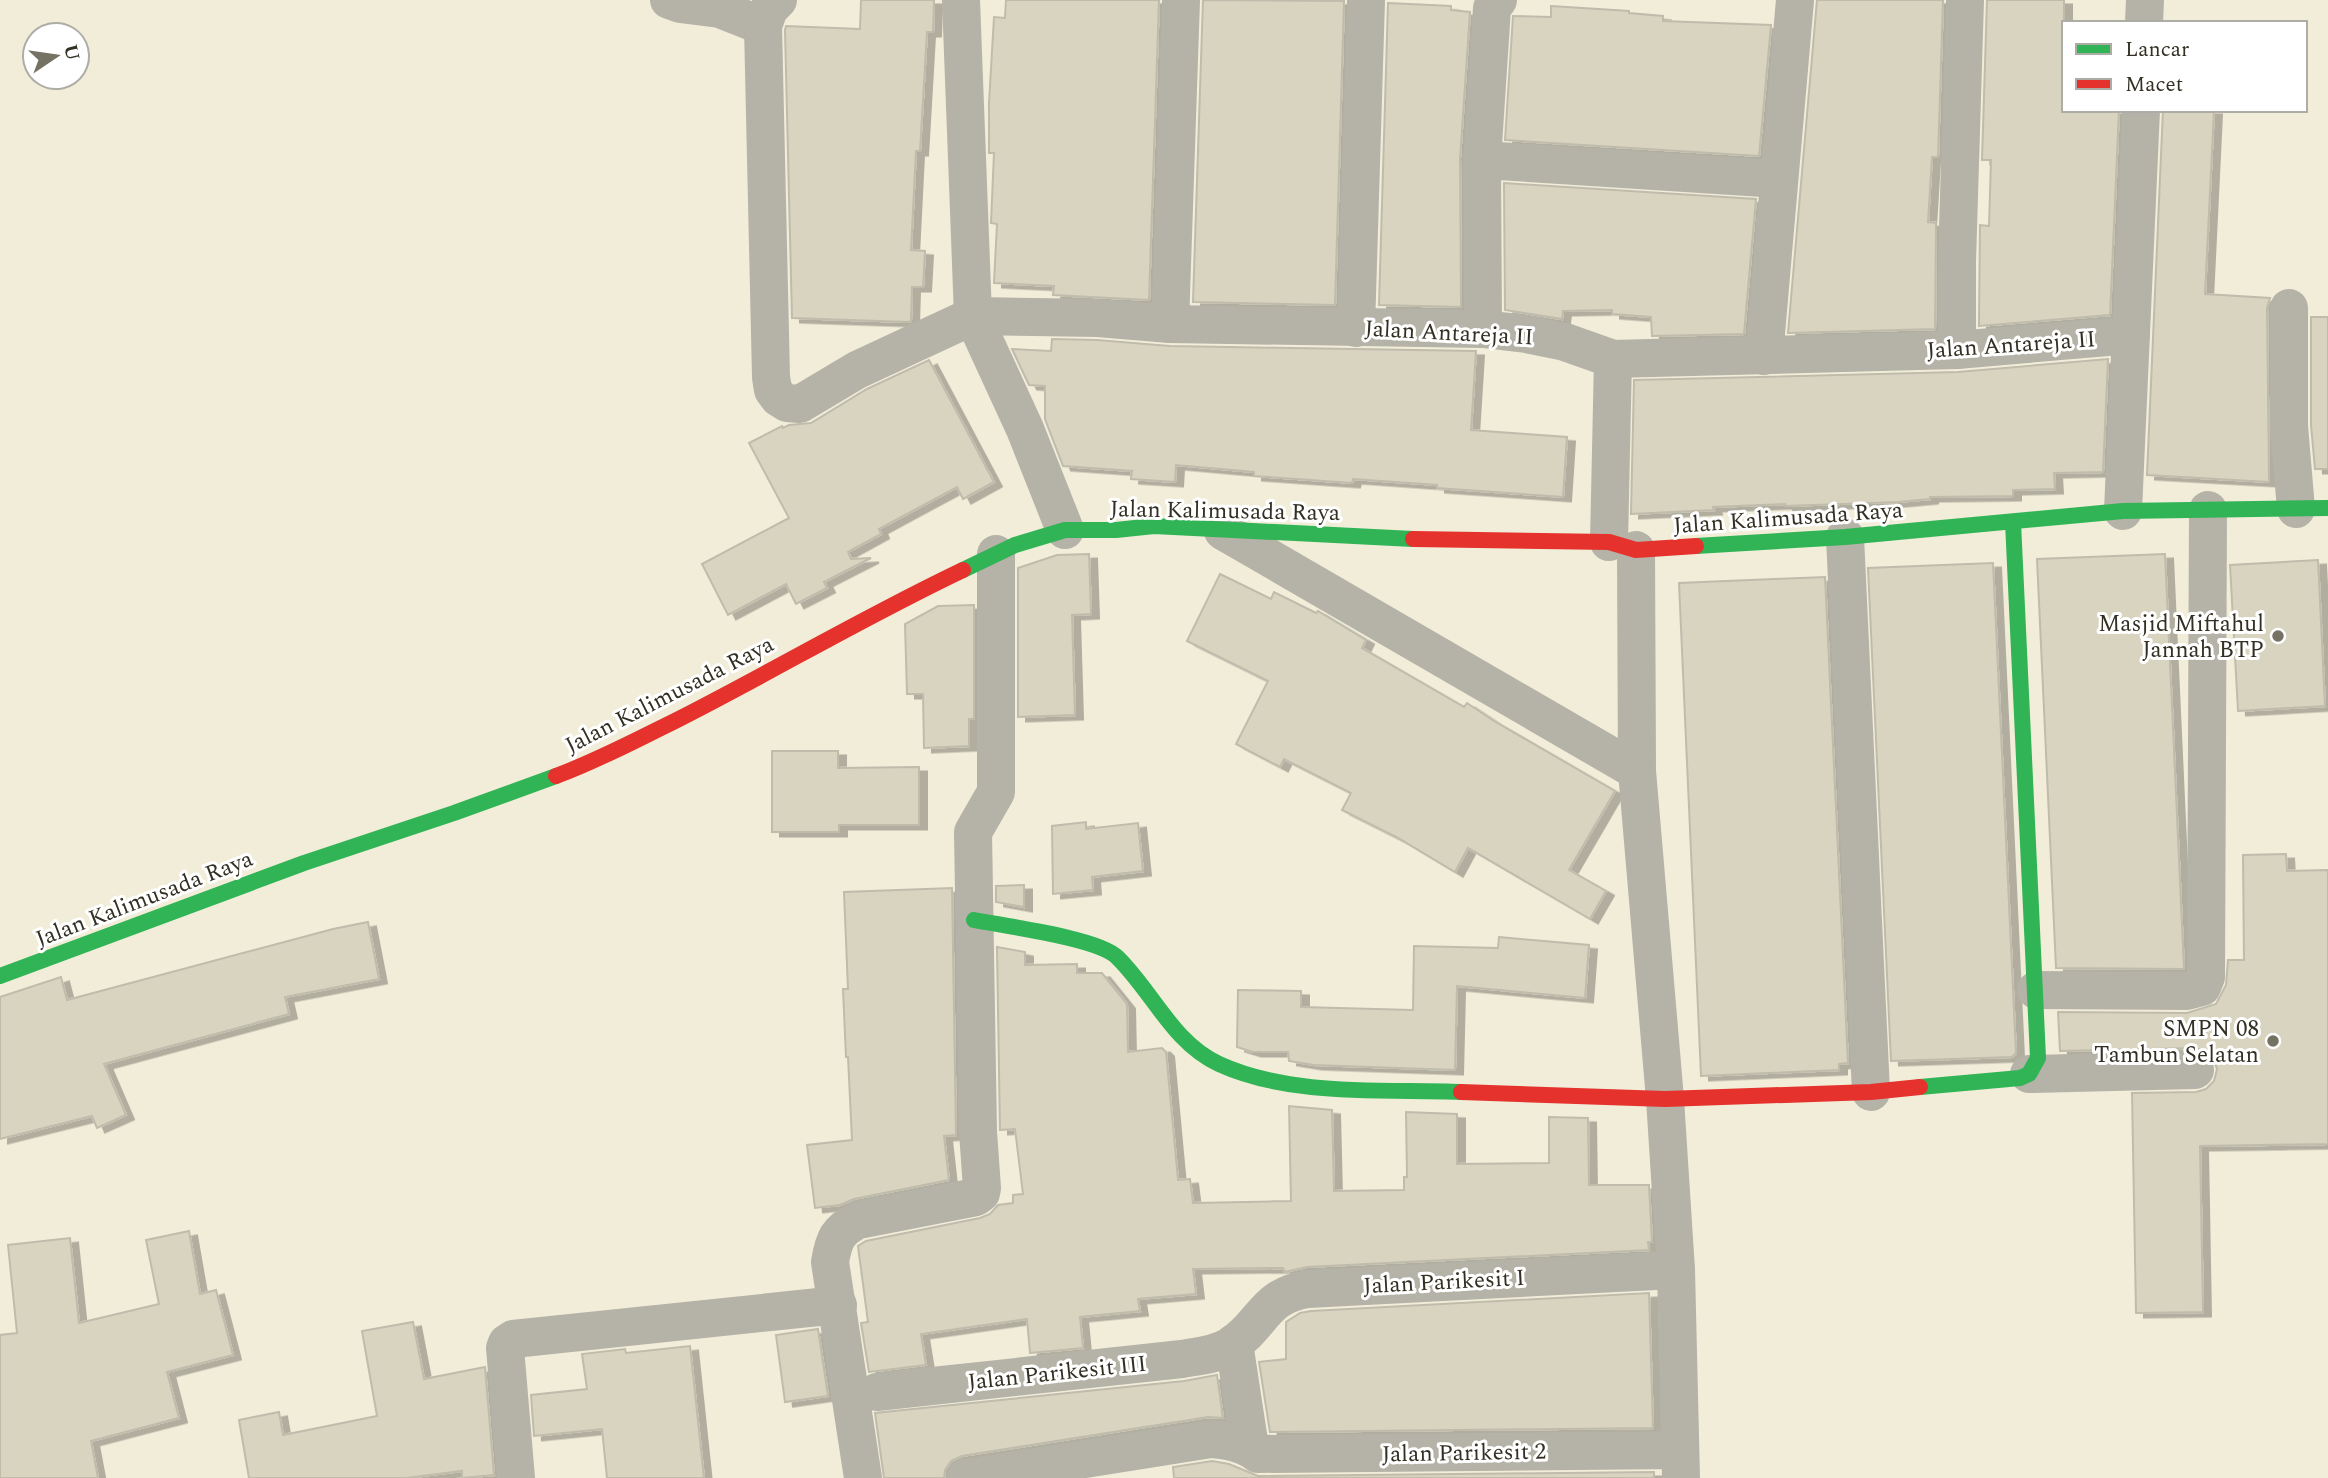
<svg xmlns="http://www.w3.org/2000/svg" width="2328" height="1478" font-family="Spectral,serif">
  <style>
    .building { fill: #d9d4c0; stroke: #bfbcac; stroke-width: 2; filter: url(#shadow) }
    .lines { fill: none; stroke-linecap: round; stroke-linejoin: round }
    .street { stroke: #b5b2a7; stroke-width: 38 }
    .fast { stroke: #30b455; stroke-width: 16 }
    .jam { stroke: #e5322d; stroke-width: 16 }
    .poi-dot { fill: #767263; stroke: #fff; stroke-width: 2.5 }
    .labels { text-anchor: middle; stroke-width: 6; stroke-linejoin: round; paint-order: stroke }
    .street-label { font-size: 23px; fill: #333023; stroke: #fff }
    .poi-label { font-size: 23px; fill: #333023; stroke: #fff; text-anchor: end }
  </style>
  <defs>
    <filter id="shadow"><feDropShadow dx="8" dy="4.5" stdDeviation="0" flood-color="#0004"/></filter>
  </defs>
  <rect width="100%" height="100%" fill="#f1edd9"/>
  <g class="building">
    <polygon points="861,0 934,0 933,32 927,32 920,151 916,151 911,250 925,251 923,287 912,287 911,321 908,322 792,318 785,30 786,26 860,29"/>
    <polygon points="1006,0 1159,0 1149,300 1053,295 1054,286 994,283 997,224 991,223 994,153 989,153 989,103 994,17 1005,18"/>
    <polygon points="1203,0 1344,1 1335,305 1193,302"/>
    <polygon points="1817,0 1943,0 1938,157 1932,157 1928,222 1936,223 1935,329 1788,333"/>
    <polygon points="1987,0 2064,0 2064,110 2119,110 2110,315 1979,326 1980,225 1989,226 1991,160 1982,160"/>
    <polygon points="1388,3 1451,6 1451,10 1470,12 1460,159 1461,307 1379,305"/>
    <polygon points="1551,6 1629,11 1629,13 1663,16 1663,21 1771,25 1759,156 1505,140 1513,16 1551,17"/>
    <polygon points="2163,110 2214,110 2205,294 2270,298 2267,308 2269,482 2147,475"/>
    <polygon points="1504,183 1756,199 1744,334 1652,336 1651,317 1612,314 1612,310 1563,311 1562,319 1505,310"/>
    <polygon points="2311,317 2328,317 2328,469 2315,469 2311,425"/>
    <polygon points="1052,339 1097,340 1170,346 1476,351 1471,430 1567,437 1563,497 1437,488 1437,485 1353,479 1352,483 1254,476 1254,472 1176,465 1175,482 1131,479 1132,471 1063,466 1045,419 1045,386 1029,385 1012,349 1051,351"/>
    <polygon points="2108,359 2103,472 2054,473 2055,489 2013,490 2013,496 1930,497 1930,499 1898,502 1785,506 1785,504 1713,507 1714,510 1631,514 1634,380 1958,372"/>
    <polygon points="929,360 994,482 963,499 957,487 879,529 881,534 848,552 851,559 871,558 824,582 827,588 796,604 786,584 728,615 702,564 789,518 749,443 782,426 783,428 789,425 811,423 867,389"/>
    <polygon points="1089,554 1091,614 1072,615 1075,715 1018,717 1018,568 1057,555"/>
    <polygon points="2165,554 2184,969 2056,968 2037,559"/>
    <polygon points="2318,560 2325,706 2238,711 2230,565"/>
    <polygon points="1993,563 2016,1053 2012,1057 1891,1061 1868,568"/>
    <polygon points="1220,574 1271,599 1274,592 1316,613 1318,611 1366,640 1362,648 1464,707 1467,703 1494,721 1615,791 1569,870 1606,891 1590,919 1468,848 1455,872 1398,838 1342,810 1351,793 1284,759 1280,767 1236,744 1268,681 1187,641"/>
    <polygon points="1825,577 1848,1063 1839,1064 1839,1070 1701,1076 1679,583"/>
    <polygon points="974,605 974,719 969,719 969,746 924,748 923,694 907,694 905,624 938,606"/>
    <polygon points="772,751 838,751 838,768 919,767 919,825 839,825 839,832 772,832"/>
    <polygon points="1086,822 1086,829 1138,823 1143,871 1092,877 1093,890 1053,894 1052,826"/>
    <polygon points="2286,854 2287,871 2328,870 2328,1144 2200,1146 2203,1312 2136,1313 2132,1093 2196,1092 2206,1089 2214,1081 2217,1069 2213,1058 2205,1051 2195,1048 2060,1051 2058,1012 2187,1013 2216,1004 2226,985 2228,960 2244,960 2243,855"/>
    <polygon points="1024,885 1024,907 996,902 996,886"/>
    <polygon points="952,888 956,1135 944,1136 949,1180 854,1199 840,1205 815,1208 807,1145 852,1140 848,1057 846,1057 843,989 848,989 844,892"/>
    <polygon points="368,922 379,979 285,997 289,1014 104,1064 126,1115 97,1128 92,1116 0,1139 0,997 61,977 67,1000 333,929"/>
    <polygon points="1499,937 1589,945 1585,998 1457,986 1455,1070 1314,1065 1289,1061 1288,1052 1253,1052 1237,1047 1238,990 1301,991 1301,1007 1413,1010 1414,946 1498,948"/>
    <polygon points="997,947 1025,952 1025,965 1077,964 1077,973 1102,973 1127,1004 1128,1052 1162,1048 1166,1052 1178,1180 1190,1179 1193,1203 1291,1201 1289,1106 1332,1110 1334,1191 1404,1190 1404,1177 1407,1177 1406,1112 1457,1114 1457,1164 1549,1163 1549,1117 1588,1118 1589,1185 1649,1185 1652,1242 1648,1242 1649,1250 1307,1267 1285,1272 1283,1268 1193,1269 1196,1294 1138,1299 1140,1311 1080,1317 1083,1348 1030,1353 1027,1319 921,1334 926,1365 869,1372 861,1323 868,1322 858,1246 866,1241 980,1218 990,1214 998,1205 1013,1203 1013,1195 1023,1194 1015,1129 1000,1130"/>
    <polygon points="189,1231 200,1294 216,1290 233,1355 167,1372 179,1418 91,1441 98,1478 0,1478 0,1335 17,1333 8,1245 70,1238 79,1323 159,1304 146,1240"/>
    <polygon points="1649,1293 1653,1428 1270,1432 1259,1362 1286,1359 1286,1322 1300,1313 1311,1311"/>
    <polygon points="413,1322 424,1379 485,1367 494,1475 462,1478 462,1471 406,1478 249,1478 239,1420 279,1412 283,1435 377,1416 362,1331"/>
    <polygon points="818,1329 828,1396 785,1402 776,1335"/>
    <polygon points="690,1346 704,1478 607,1478 602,1429 534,1436 531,1395 587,1389 582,1354 625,1349 626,1353"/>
    <polygon points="1217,1375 1223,1418 1208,1417 962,1456 951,1461 945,1470 944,1478 884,1478 875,1413 1184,1381"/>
    <polygon points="1212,1461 1229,1464 1258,1476 1654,1472 1654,1478 1174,1478 1173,1467"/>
  </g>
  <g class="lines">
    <g class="street">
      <polyline points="669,0 680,4 720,9 763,26"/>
      <polyline points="778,0 769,9 763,26 771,377 773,390 779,398 787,403 800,404 857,370 973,316 1098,318 1170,324 1483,329 1526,334 1565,342 1613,359 1957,350 2131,335"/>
      <polyline points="961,0 973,316 1025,429 1065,530"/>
      <polyline points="2144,23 2145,0"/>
      <polyline points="1482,160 1779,179"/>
      <polyline points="2289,308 2289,426 2296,509"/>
      <polyline points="1170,324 1181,0"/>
      <polyline points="1356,328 1366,0"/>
      <polyline points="1483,329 1482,160 1492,8 1498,0"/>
      <polyline points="1957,350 1957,261 1965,0"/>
      <polyline points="1764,356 1795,0"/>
      <polyline points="2123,511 2141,110"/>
      <polyline points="1223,531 1637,771"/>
      <polyline points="1845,537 1871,1092"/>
      <polyline points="1609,542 1613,359"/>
      <polyline points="1636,550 1637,771 1665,1099 1676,1270 1681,1478"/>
      <polyline points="2036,990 2187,991 2202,987 2206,977 2208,510"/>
      <polyline points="2029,1074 2195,1070"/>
      <polyline points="1234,1343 1250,1448"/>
      <path d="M877 1392 1182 1359C1198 1356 1216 1355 1230 1346 1264 1325 1262 1296 1308 1289L1676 1270"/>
      <polyline points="516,1478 505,1348 507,1343 513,1339 838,1305"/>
      <path d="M863 1478 830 1262C834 1239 837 1231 858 1220L976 1197 981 1193 982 1188 978 1132 973 832 996 792V554"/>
      <path d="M965 1478 1211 1439C1227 1440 1244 1443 1258 1454L1680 1450"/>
    </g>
    <g class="fast">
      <polyline points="1696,546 1845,537 2123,511 2328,508"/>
      <polyline points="963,570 1015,545 1065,530 1116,530 1154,526 1413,539"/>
      <path d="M974 920C1004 926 1098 938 1117 957 1153 992 1172 1042 1219 1064 1291 1097 1384 1089 1461 1092"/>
      <polyline points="0,976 304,863 454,813 556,776"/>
      <polyline points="1920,1087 2020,1078 2029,1074 2038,1058 2013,522"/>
    </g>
    <g class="jam">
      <polyline points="1413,539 1609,542 1636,550 1696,546"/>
      <path d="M556 776C597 761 634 741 673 722 770 673 864 617 963 570"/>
      <polyline points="1461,1092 1665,1099 1871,1092 1920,1087"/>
    </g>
  </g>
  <g class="poi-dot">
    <circle cx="2278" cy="636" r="7"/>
    <circle cx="2273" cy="1041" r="7"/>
  </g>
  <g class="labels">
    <g class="street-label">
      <text transform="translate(1449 332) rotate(3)" y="8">Jalan Antareja II</text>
      <text transform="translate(2011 344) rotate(-4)" y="8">Jalan Antareja II</text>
      <text transform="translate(1225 510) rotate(1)" y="8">Jalan Kalimusada Raya</text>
      <text transform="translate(1788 517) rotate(-4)" y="8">Jalan Kalimusada Raya</text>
      <text transform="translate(669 694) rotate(-27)" y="8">Jalan Kalimusada Raya</text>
      <text transform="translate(144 898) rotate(-21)" y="8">Jalan Kalimusada Raya</text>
      <text transform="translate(1444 1281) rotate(-3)" y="8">Jalan Parikesit I</text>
      <text transform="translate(1057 1372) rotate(-6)" y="8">Jalan Parikesit III</text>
      <text transform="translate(1464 1452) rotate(-1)" y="8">Jalan Parikesit 2</text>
    </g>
    <g class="poi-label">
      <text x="2264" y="631">Masjid Miftahul<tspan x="2264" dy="26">Jannah BTP</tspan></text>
      <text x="2259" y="1036">SMPN 08<tspan x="2259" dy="26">Tambun Selatan</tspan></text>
    </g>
  </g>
  <rect x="2062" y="21" width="245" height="91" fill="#ffffff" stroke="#adaca7" stroke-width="2"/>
  <rect x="2076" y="44" width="35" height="10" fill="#30b455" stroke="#adaca7" stroke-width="2"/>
  <text x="2125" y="56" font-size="21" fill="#333023">Lancar</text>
  <rect x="2076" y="79" width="35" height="10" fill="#e5322d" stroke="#adaca7" stroke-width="2"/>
  <text x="2125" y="91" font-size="21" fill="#333023">Macet</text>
  <g transform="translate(56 56) rotate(77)"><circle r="33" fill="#ffffff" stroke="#adaca7" stroke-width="2"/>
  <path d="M0-5L12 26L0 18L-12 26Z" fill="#767263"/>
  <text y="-10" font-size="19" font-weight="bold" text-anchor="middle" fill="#333023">U</text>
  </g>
</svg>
